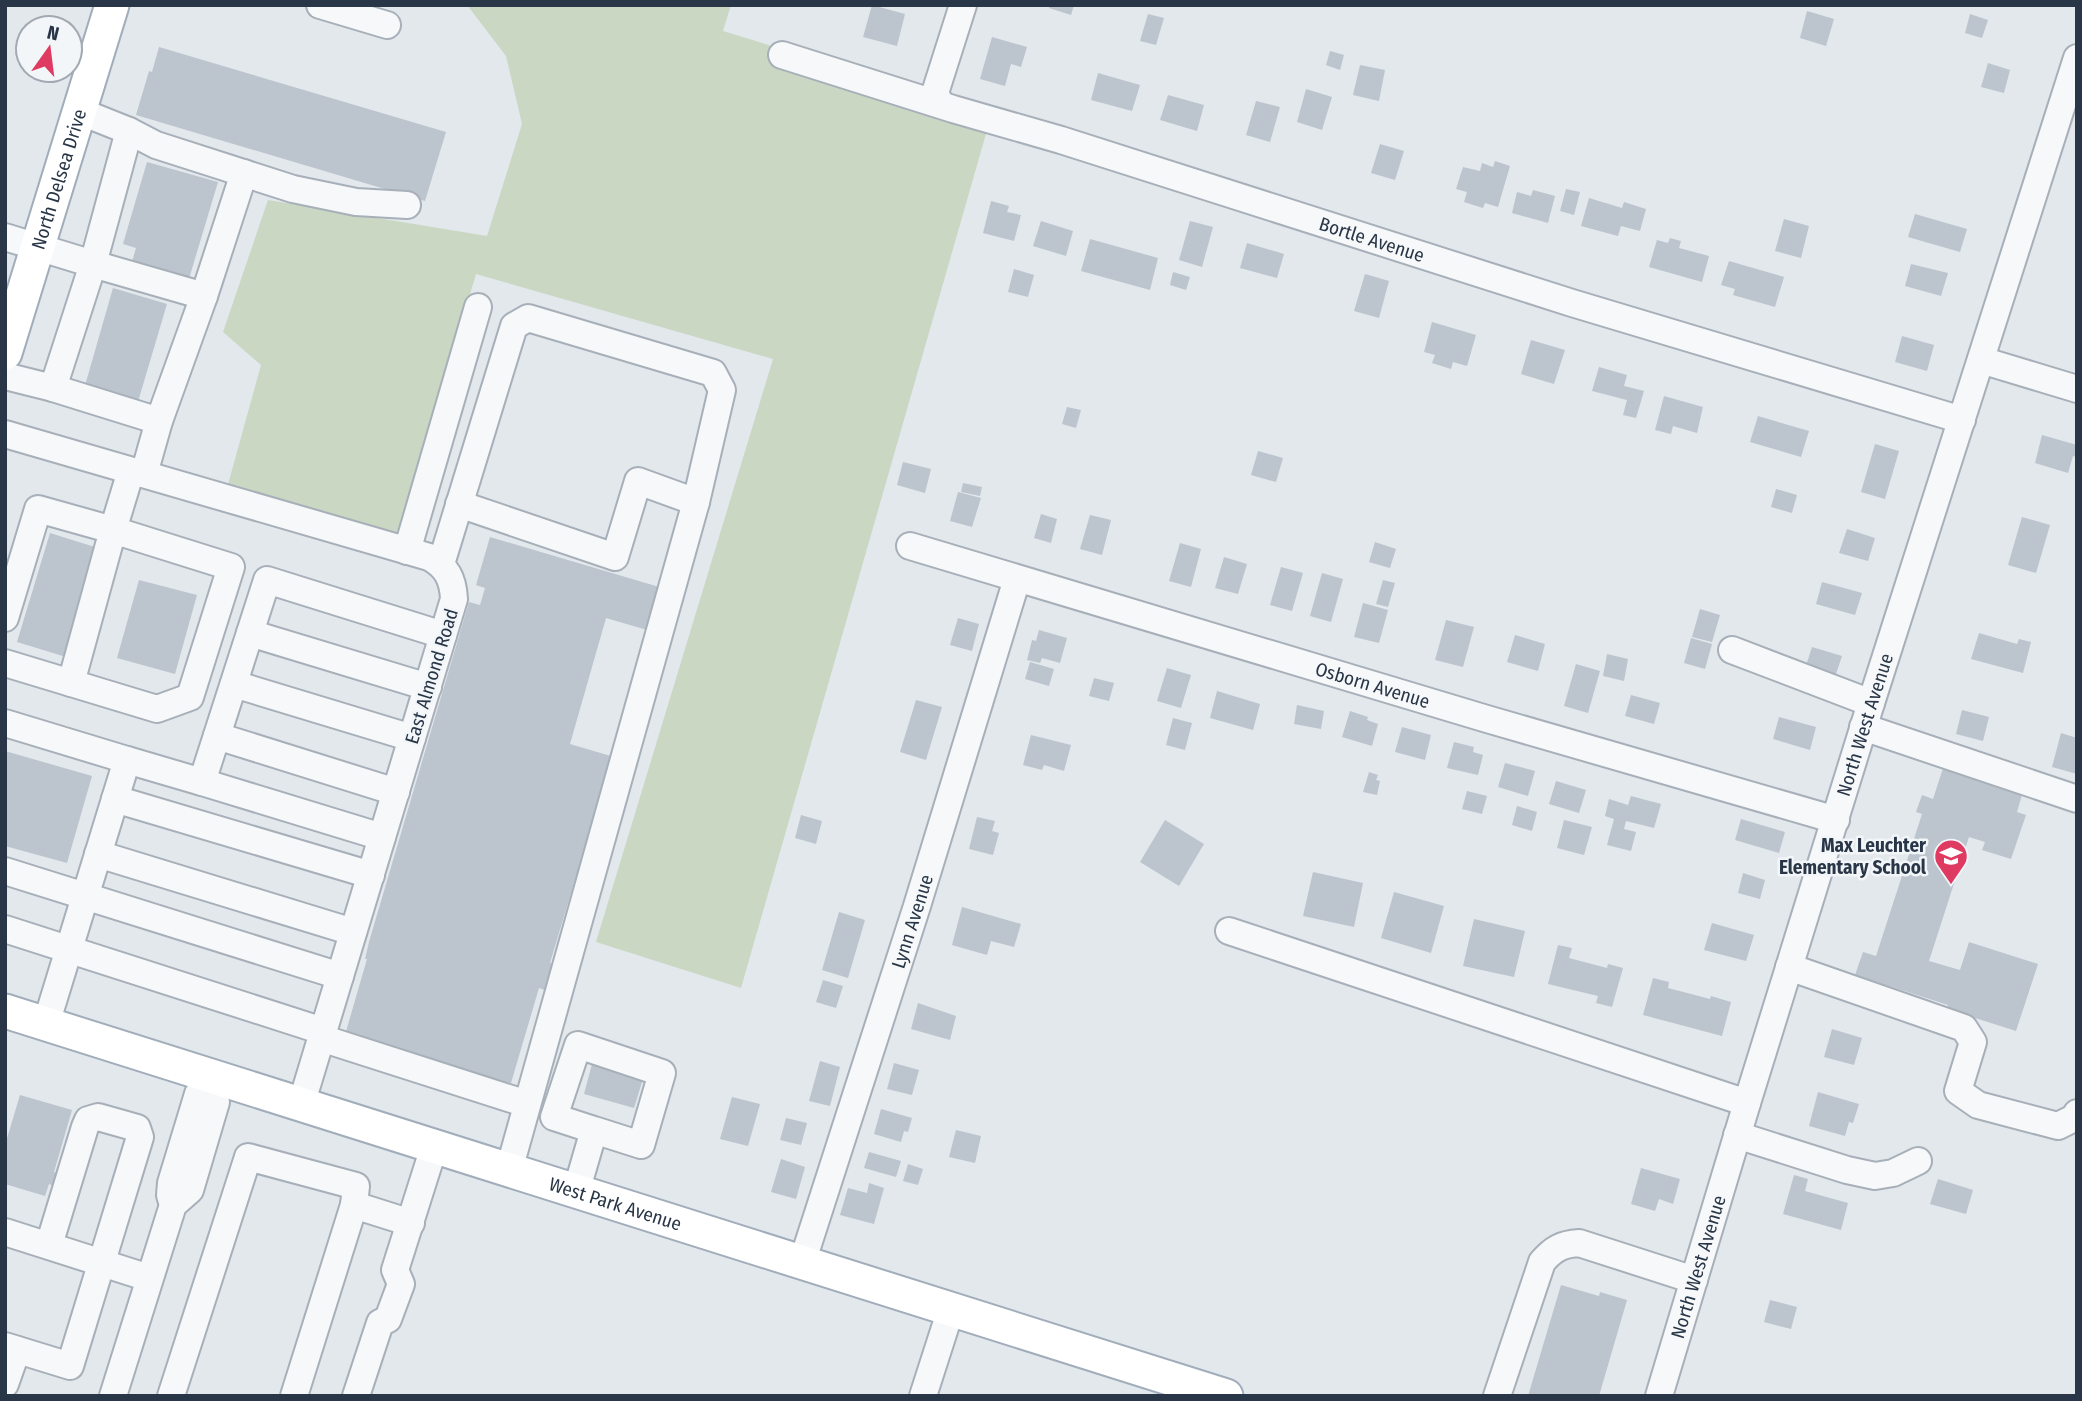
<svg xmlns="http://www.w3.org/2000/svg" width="2082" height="1401" font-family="'Fira Sans Condensed',sans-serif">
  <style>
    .green { fill: #cad7c3 }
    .building { fill: #bcc4cd }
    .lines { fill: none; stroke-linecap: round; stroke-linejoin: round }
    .minor-casing { stroke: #a7afb8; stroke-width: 30 }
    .major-casing { stroke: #a1adba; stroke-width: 37 }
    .minor { stroke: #f6f8fa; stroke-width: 26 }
    .major { stroke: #fff; stroke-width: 33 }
    .labels { text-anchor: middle; stroke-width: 5; stroke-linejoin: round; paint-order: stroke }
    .street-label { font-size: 19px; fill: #283647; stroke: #f3f6f9 }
    .poi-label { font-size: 19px; font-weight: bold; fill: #283647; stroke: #f3f6f9; text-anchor: end }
  </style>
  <rect width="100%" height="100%" fill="#e3e8ed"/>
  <polygon class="green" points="467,5 731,5 723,31 992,113 741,988 596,942 773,359 476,274 394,550 224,499 261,365 223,332 268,200 487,236 522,124 506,56"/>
  <g class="building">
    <polygon points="872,5 905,14 897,46 863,37"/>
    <polygon points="1050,5 1074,5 1071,15 1049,8"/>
    <polygon points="1807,11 1834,19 1826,46 1800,38"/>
    <polygon points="1148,14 1164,18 1156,45 1140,41"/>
    <polygon points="1970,14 1988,20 1982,38 1965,33"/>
    <polygon points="992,37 1027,47 1021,67 1011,64 1005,86 980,79"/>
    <polygon points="159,47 446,132 425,201 136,115 149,71 152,72"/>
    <polygon points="1330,51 1344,55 1340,70 1326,65"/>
    <polygon points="1988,63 2010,70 2004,93 1981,87"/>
    <polygon points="1360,65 1385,70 1379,101 1353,95"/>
    <polygon points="1098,73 1140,85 1132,111 1091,100"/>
    <polygon points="1306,89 1332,97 1322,130 1297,122"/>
    <polygon points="1168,95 1204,105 1197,131 1160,120"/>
    <polygon points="1256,101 1280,107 1270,142 1246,135"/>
    <polygon points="1380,144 1404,151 1395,180 1371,173"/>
    <polygon points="1495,161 1510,166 1498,207 1485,203 1483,208 1464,202 1467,192 1456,189 1463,167 1480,171 1482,163 1493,167"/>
    <polygon points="147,162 218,182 188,282 131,265 136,248 123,244"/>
    <polygon points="1566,189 1580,192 1574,215 1560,211"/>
    <polygon points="1533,190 1555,196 1548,223 1512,213 1517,192 1531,196"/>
    <polygon points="1589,198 1622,208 1624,202 1646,209 1640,231 1621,226 1618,236 1581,226"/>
    <polygon points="991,201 1009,206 1007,212 1021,215 1014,241 983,233"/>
    <polygon points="1915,214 1967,229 1960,252 1908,237"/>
    <polygon points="1784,219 1809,226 1801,258 1775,251"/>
    <polygon points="1041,221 1073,231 1066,256 1033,246"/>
    <polygon points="1190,221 1213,227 1202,267 1179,260"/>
    <polygon points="1670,238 1681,241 1679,248 1709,256 1702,282 1649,267 1657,240 1668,243"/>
    <polygon points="1090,239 1158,258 1150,290 1081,271"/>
    <polygon points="1247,243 1284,254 1277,278 1240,268"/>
    <polygon points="1729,261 1784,277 1775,307 1733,295 1735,289 1721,285"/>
    <polygon points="1911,264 1948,273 1941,296 1905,286"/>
    <polygon points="1014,269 1034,275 1028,297 1008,292"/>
    <polygon points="1173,272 1190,277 1186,290 1170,285"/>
    <polygon points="1365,274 1389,281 1379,318 1354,311"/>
    <polygon points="113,288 167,304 137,405 84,389"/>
    <polygon points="1432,322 1476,335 1467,366 1453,362 1451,369 1432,363 1435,355 1424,352"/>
    <polygon points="1902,336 1934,345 1927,371 1895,362"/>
    <polygon points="1531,340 1565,350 1554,384 1521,374"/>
    <polygon points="1599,367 1627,375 1624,386 1644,391 1636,418 1623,415 1627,400 1592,391"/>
    <polygon points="1664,396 1703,407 1697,433 1673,426 1671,434 1655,430"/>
    <polygon points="1067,407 1081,410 1076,428 1062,424"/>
    <polygon points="1758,416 1809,431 1801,457 1750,442"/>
    <polygon points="2042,435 2077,445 2077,457 2073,456 2068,473 2035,463"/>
    <polygon points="1875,444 1899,451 1885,499 1861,492"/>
    <polygon points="1258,451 1283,458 1276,482 1251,475"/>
    <polygon points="903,462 931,469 925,493 897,485"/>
    <polygon points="963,483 982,487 980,496 961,492"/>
    <polygon points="1776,489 1797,495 1792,513 1771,507"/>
    <polygon points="958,492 981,498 972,527 950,521"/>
    <polygon points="1041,514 1057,519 1051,543 1034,538"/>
    <polygon points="1090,515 1111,520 1102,555 1080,549"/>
    <polygon points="2022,517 2050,525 2036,573 2008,565"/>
    <polygon points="1847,529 1875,538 1868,561 1839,553"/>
    <polygon points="50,533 98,548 66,657 17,642"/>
    <polygon points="490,537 666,589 654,632 606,618 570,744 614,757 586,887 574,883 550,963 558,965 550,992 539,988 511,1083 345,1035 367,959 365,959 369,942 469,602 480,605 485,588 476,585"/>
    <polygon points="1375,542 1396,549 1390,568 1369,562"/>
    <polygon points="1180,543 1201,549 1191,587 1169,581"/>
    <polygon points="1224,557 1247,564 1238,594 1215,588"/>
    <polygon points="1281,567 1303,573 1292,611 1270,605"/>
    <polygon points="1322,573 1343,579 1331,622 1310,616"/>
    <polygon points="139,580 197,595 175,674 117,658"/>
    <polygon points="1383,580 1395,583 1388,607 1376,604"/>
    <polygon points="1822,582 1862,593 1855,615 1816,604"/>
    <polygon points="1363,603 1388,610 1379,643 1354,637"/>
    <polygon points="1700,609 1720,615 1712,642 1692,637"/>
    <polygon points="958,618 979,624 972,651 950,645"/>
    <polygon points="1446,620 1474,627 1463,667 1435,660"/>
    <polygon points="1039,630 1067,638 1060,663 1042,658 1040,663 1027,660 1032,640 1036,641"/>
    <polygon points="1979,633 2017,644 2019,639 2031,642 2023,673 1971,659"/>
    <polygon points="1515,635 1545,644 1538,671 1507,662"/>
    <polygon points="1691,638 1712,644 1705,669 1684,663"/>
    <polygon points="1812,647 1842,656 1834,680 1804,672"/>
    <polygon points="1607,654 1628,659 1624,681 1603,676"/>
    <polygon points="1030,662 1054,669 1049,686 1025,679"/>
    <polygon points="1576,664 1600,671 1588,713 1564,706"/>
    <polygon points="1167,668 1191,675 1181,708 1157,701"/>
    <polygon points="1094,678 1114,683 1109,701 1089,696"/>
    <polygon points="1217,691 1260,704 1253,730 1210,718"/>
    <polygon points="1631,695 1660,703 1654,724 1625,716"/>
    <polygon points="916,700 942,707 926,760 900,752"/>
    <polygon points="1297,705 1324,711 1321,729 1294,724"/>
    <polygon points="1962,710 1989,717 1983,741 1956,734"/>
    <polygon points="1350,711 1368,717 1367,720 1378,724 1372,746 1342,737"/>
    <polygon points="1779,717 1816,727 1810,750 1773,739"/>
    <polygon points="1173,718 1192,723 1185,750 1166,745"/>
    <polygon points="1402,727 1431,735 1425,760 1395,752"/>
    <polygon points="2061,733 2077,738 2077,774 2052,767"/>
    <polygon points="1031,735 1071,745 1064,771 1044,765 1042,770 1023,765"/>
    <polygon points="1454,742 1474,747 1473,752 1483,755 1478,775 1447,768"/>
    <polygon points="5,751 92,776 67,863 5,846"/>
    <polygon points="1945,762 2024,788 2017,812 2026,815 2011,859 1982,850 1985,842 1969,837 1929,961 1960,970 1969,942 2038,964 2016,1031 1947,1009 1948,1005 1855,975 1863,952 1876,956 1922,814 1916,812 1922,795 1933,799"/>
    <polygon points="1505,763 1535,771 1528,796 1498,787"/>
    <polygon points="1369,772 1378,775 1376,780 1380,781 1377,795 1363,792"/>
    <polygon points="1556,781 1586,790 1579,813 1549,804"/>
    <polygon points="1467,791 1487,796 1482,814 1462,809"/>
    <polygon points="1631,796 1661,804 1654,828 1626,821 1624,829 1636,832 1631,851 1607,845 1614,819 1605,816 1609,799 1628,805"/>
    <polygon points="1517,806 1537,812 1532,831 1512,825"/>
    <polygon points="801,815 822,821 816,844 795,838"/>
    <polygon points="977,817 995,821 992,831 999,833 993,855 969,849"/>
    <polygon points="1741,819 1785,832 1779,853 1735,840"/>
    <polygon points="1165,820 1204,844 1179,886 1140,862"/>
    <polygon points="1564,820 1592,827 1584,855 1557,848"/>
    <polygon points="1313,872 1363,883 1354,927 1303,916"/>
    <polygon points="1743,873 1765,880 1760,899 1738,893"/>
    <polygon points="1394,892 1444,906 1431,953 1381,938"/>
    <polygon points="962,907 1021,924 1014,947 991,941 987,955 952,945"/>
    <polygon points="839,912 865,920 848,978 822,970"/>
    <polygon points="1474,919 1525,931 1514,977 1463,966"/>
    <polygon points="1712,923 1754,935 1746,961 1704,950"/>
    <polygon points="1558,945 1572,948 1569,958 1607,968 1608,964 1623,968 1612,1007 1596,1003 1598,996 1548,984"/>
    <polygon points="1653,978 1669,982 1668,988 1710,999 1711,996 1731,1002 1722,1036 1643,1015"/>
    <polygon points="823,980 843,986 836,1008 816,1002"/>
    <polygon points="918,1003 956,1016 950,1040 911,1029"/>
    <polygon points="1832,1029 1862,1038 1854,1065 1824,1057"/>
    <polygon points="820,1061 840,1067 830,1106 809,1101"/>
    <polygon points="894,1063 919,1070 912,1095 887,1089"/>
    <polygon points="592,1064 643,1079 634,1108 584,1094"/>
    <polygon points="1818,1092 1859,1104 1853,1123 1849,1122 1845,1136 1809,1126"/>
    <polygon points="20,1095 72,1110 54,1172 60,1174 57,1187 49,1184 45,1196 5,1184 5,1145"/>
    <polygon points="732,1097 760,1104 748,1146 720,1139"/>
    <polygon points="881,1109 912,1118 908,1132 904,1131 901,1142 874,1134"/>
    <polygon points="786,1118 807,1123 801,1145 780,1140"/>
    <polygon points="956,1130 981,1136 975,1163 949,1157"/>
    <polygon points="869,1152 901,1161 896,1177 864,1168"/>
    <polygon points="781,1159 805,1167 796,1199 771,1192"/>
    <polygon points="908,1164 923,1169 918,1185 903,1181"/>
    <polygon points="1641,1168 1680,1179 1673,1204 1659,1199 1655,1211 1631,1204"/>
    <polygon points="1794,1175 1808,1179 1805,1191 1848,1203 1841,1230 1783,1214"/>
    <polygon points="1938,1179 1973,1190 1966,1214 1930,1204"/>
    <polygon points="869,1183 884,1188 874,1224 840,1215 848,1188 867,1193"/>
    <polygon points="1561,1285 1599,1296 1600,1292 1627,1300 1599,1396 1528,1396"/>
    <polygon points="1770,1300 1797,1307 1791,1329 1764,1322"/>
  </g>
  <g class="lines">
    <g class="minor-casing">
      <g id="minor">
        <polyline points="320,5 387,25"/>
        <path id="s1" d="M782 55 953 109 1061 140 1572 303 1962 420"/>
        <polyline points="940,103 935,93 963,5"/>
        <polyline points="79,111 129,131 156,145 293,189 356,202 407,205"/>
        <polyline points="5,237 93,264 129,131"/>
        <polyline points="1981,360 2077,389"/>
        <polyline points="5,376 53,388 93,264 204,296"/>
        <polyline points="53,388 159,421"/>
        <path d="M5 434 429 557C447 567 453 579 454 599L301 1105"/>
        <polyline points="144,474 159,421 204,296 244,173"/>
        <polyline points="459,504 615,557 638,481 696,502"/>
        <path id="s2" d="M910 546 1487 719 1836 820"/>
        <polyline points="407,551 478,307"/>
        <polyline points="441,564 514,326 528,318 713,373 722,390 696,502 509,1170"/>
        <polyline points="5,618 38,509 113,530 71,683"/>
        <polyline points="250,633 428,687"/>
        <polyline points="1732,650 1871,703"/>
        <polyline points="5,663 157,709 190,697 231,567 113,530 131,471"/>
        <polyline points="234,684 412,738"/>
        <polyline points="5,723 127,760 46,1024"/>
        <polyline points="1863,727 2077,799"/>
        <polyline points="217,736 396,792"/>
        <polyline points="127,760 202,782 267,580 443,635"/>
        <polyline points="202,782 382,837"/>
        <polyline points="115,799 371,875"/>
        <polyline points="98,854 353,932"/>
        <polyline points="5,871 340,976"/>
        <polyline points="5,929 323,1031"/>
        <polyline points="1229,931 1747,1103"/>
        <polyline points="1789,967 1964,1028 1973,1042 1958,1091 1978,1105 2058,1126 2074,1118 2077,1113"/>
        <polyline points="321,1038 527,1104"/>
        <polyline points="1737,1135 1847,1170 1875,1176 1893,1173 1918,1161"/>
        <polyline points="576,1192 594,1130 554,1117 578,1045 662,1073 641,1145 594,1130"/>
        <polyline points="173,1205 170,1195 171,1183 198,1094 210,1089 215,1077"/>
        <polyline points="5,1232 149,1278"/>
        <path id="s3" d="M802 1263 917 906 1017 579"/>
        <polyline points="5,1346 70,1366 140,1137 137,1128 98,1117 88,1120 85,1127 49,1245"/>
        <polyline points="5,1384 17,1350"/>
        <polyline points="113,1396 173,1205 190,1190 216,1102 210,1089"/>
        <polyline points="171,1396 248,1157 356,1186 354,1205 411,1223"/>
        <polyline points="294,1396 354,1205"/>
        <polyline points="356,1396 380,1323 388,1319 401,1284 395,1270 434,1147"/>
        <polyline points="923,1396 951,1309"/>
        <path d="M1497 1396 1542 1262C1553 1249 1562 1244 1579 1243L1694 1280"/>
        <path id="s4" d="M1659 1396 1747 1103 1871 703 2077 58"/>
      </g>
    </g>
    <g class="major-casing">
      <g id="major">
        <path id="s5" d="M5 353 112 5"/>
        <path id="s6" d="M5 1011 1226 1396"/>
      </g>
    </g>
    <use href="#minor" class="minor"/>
    <use href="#major" class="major"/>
  </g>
  <defs>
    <g id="school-pin" transform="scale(1.75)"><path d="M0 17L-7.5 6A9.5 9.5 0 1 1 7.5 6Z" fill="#df3b62" stroke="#f3f6f9"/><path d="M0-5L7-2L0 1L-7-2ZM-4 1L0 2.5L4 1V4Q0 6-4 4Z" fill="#fff"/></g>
  </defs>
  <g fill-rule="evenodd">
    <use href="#school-pin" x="1951" y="856"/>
  </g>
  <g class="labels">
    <g class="street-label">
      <text dy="7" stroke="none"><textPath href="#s5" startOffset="182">North Delsea Drive</textPath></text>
      <text dy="7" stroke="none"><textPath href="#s1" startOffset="618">Bortle Avenue</textPath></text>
      <text transform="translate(431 676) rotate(-73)" y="7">East Almond Road</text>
      <text dy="7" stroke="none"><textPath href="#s2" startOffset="483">Osborn Avenue</textPath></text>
      <text dy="7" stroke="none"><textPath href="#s4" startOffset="702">North West Avenue</textPath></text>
      <text dy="7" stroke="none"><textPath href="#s3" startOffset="359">Lynn Avenue</textPath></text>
      <text dy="7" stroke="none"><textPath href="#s6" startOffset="640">West Park Avenue</textPath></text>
      <text dy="7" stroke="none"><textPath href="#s4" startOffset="135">North West Avenue</textPath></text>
    </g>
    <g class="poi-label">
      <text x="1926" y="852">Max Leuchter<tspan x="1926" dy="22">Elementary School</tspan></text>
    </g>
  </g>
  <rect width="2082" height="1401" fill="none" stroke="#283647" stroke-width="14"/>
  <g transform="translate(49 49) rotate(14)"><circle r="33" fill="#f3f6f9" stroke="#a2a9b2" stroke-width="2"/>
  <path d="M0-5L12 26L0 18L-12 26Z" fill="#df3b62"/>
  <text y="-10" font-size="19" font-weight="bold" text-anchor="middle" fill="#283647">N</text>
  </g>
</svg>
